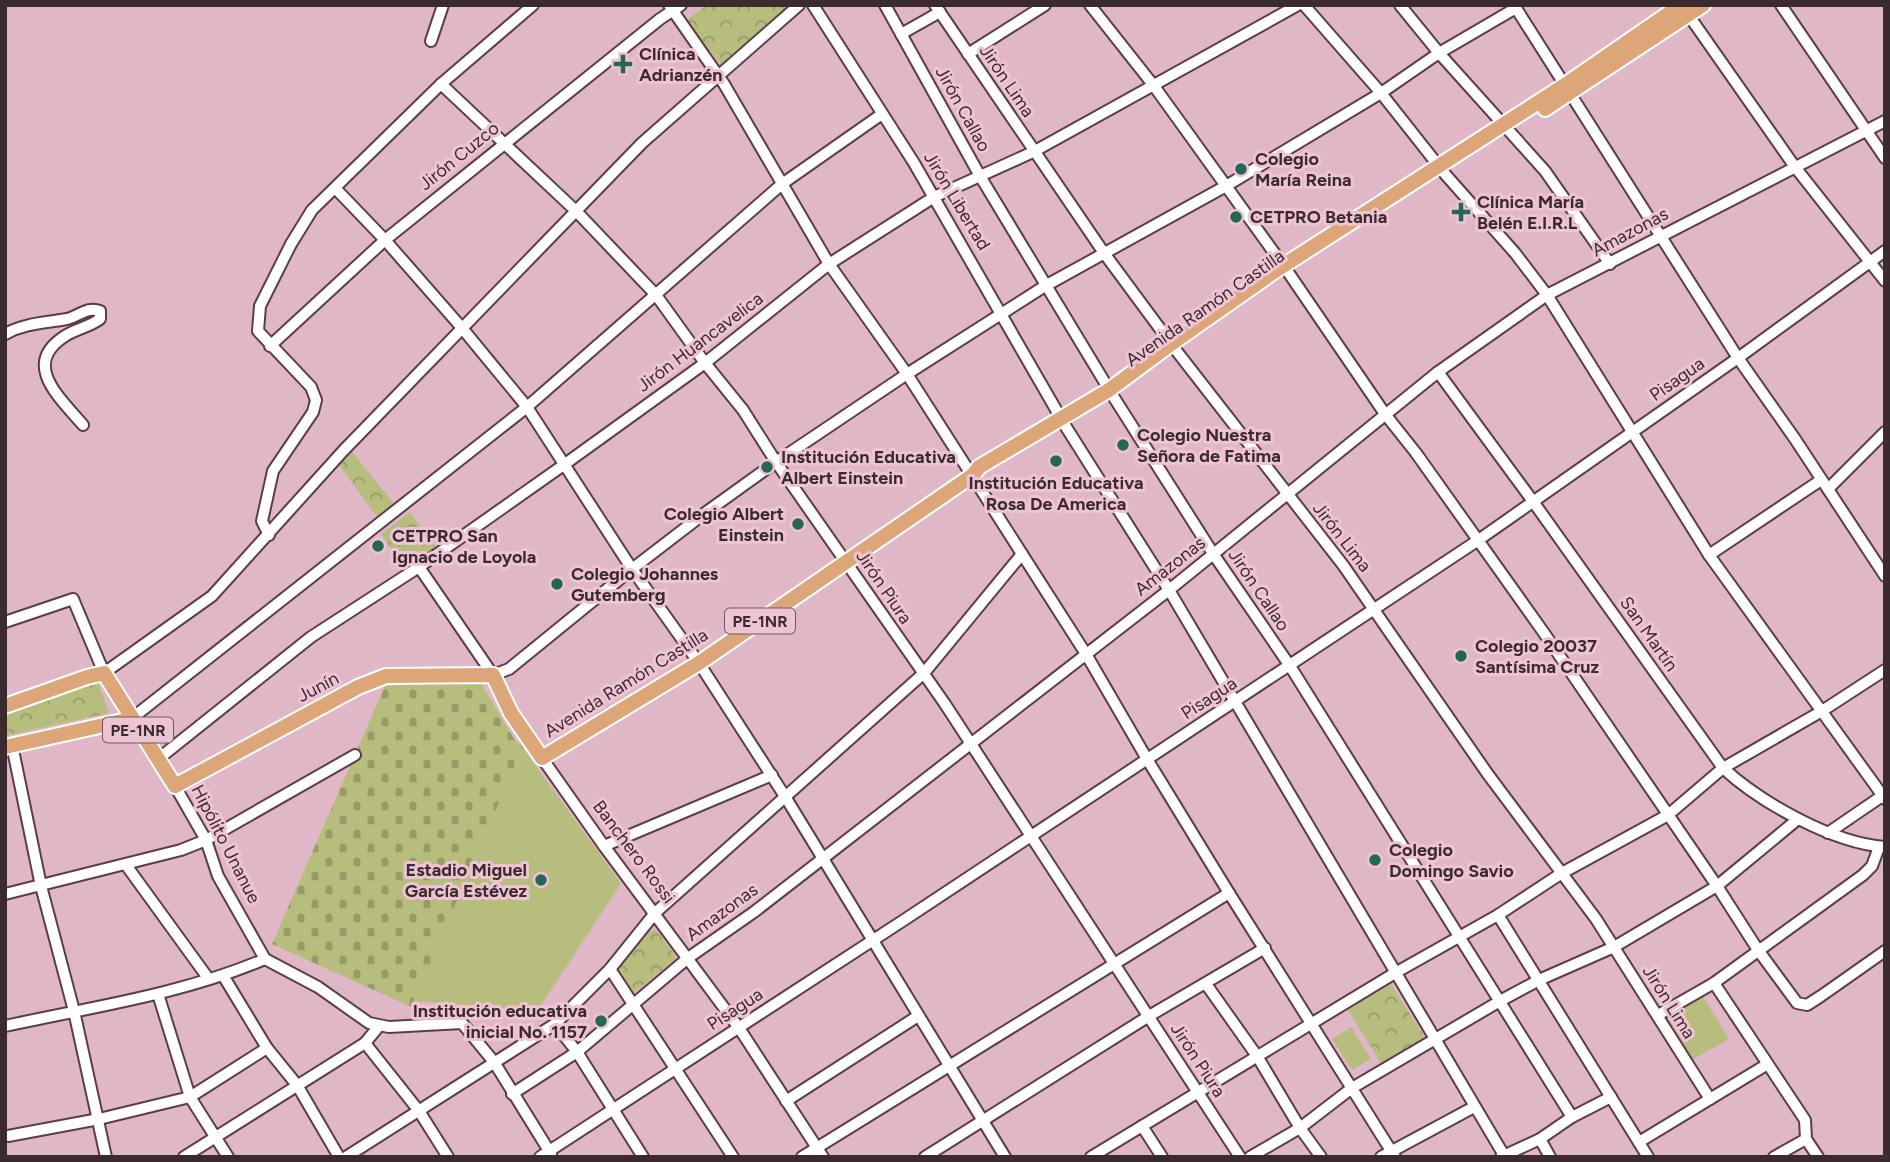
<svg xmlns="http://www.w3.org/2000/svg" width="1890" height="1162" font-family="Figtree,sans-serif">
  <style>
    .green { fill: #b7be7d }
    .cemetery { fill: url(#cemetery-stones) }
    .park { fill: url(#park-crowns) }
    .lines { fill: none; stroke-linecap: round; stroke-linejoin: round }
    .minor-casing { stroke: #5d3c4a; stroke-width: 14 }
    .major-casing { stroke: #fff; stroke-width: 18 }
    .minor { stroke: #fff; stroke-width: 10 }
    .major { stroke: #dda679; stroke-width: 14 }
    .poi-dot { fill: #256756; stroke: #eec4d4; stroke-width: 2.5 }
    .labels { text-anchor: middle; stroke-width: 6; stroke-linejoin: round; paint-order: stroke }
    .shield { fill: #eec4d4; stroke: #715962; stroke-width: 2 }
    .shield-label { font-size: 16px; font-weight: bold; fill: #3b2b31 }
    .poi-label { font-size: 18px; font-weight: bold; fill: #3b2b31; stroke: #eec4d4; text-anchor: start }
    .street-label { font-size: 18px; fill: #3b2b31; stroke: #eec4d4 }
  </style>
  <defs>
    <pattern id="cemetery-stones" width="16" height="16" patternUnits="userSpaceOnUse" patternTransform="scale(1.75)"><rect width="16" height="16" fill="#b7be7d"/><path d="M2 7V4a2 2 0 0 1 4 0v3zM10 15v-3a2 2 0 0 1 4 0v3z" fill="#969b67"/></pattern>
    <pattern id="park-crowns" width="20" height="18" patternUnits="userSpaceOnUse" patternTransform="scale(1.75)"><rect width="20" height="18" fill="#b7be7d"/><path d="M2 6a3 3 0 1 1 6 0M12 15a3 3 0 1 1 6 0" fill="none" stroke="#969b67"/></pattern>
  </defs>
  <rect width="100%" height="100%" fill="#e0b7c7"/>
  <g class="green">
    <polygon points="523,748 620,882 619,887 537,1011 413,1001"/>
    <polygon points="1702,995 1729,1039 1692,1060 1664,1016"/>
    <polygon points="1351,1027 1371,1059 1352,1070 1332,1039"/>
  </g>
  <polygon class="cemetery" points="479,680 516,742 524,745 411,1007 272,944 385,686"/>
  <g class="park">
    <polygon points="707,5 797,5 723,67 688,23 689,18"/>
    <polygon points="350,449 398,509 381,522 336,461"/>
    <polygon points="410,512 438,551 406,571 381,534"/>
    <polygon points="98,682 109,713 5,736 5,714"/>
    <polygon points="656,930 675,955 676,959 632,994 613,967 651,931"/>
    <polygon points="1391,984 1424,1036 1422,1043 1382,1065 1348,1010"/>
  </g>
  <g class="lines">
    <g class="minor-casing">
      <g id="minor">
        <polyline points="669,5 724,84 829,264 907,374 1086,654 1147,759 1229,893 1395,1157"/>
        <polyline points="813,5 914,163 1066,427 1169,590 1505,1157"/>
        <polyline points="885,5 980,176 1113,396 1214,555 1290,666 1572,1117"/>
        <polyline points="935,5 1104,253 1175,349 1343,565 1487,773 1596,919 1710,1099"/>
        <polyline points="1090,5 1154,86 1288,272 1385,414 1416,453 1544,633 1717,886 1758,950 1797,1003 1807,1005 1821,996 1885,951"/>
        <polyline points="1304,5 1381,93 1445,174 1515,253 1547,295 1709,555 1885,799"/>
        <polyline points="1400,5 1439,53 1545,171 1610,264"/>
        <polyline points="1514,5 1738,358 1795,439 1885,576"/>
        <polyline points="1781,5 1885,158"/>
        <polyline points="1685,10 1795,167 1885,281"/>
        <polyline points="901,34 940,12"/>
        <polyline points="431,41 443,5"/>
        <polyline points="968,54 1045,5"/>
        <polyline points="441,84 576,211 656,295 705,363 743,410 776,462 945,704 1240,1157"/>
        <polyline points="336,189 385,240 462,328 527,407 632,569 699,663 786,798 1005,1157"/>
        <path d="M5 334C25 323 45 323 67 319 79 316 88 306 100 311V319C89 327 76 329 65 336 21 364 59 397 83 425"/>
        <polyline points="270,346 385,240 660,19 681,5"/>
        <path d="M1438 372 1532 500 1723 768C1761 803 1833 843 1885 847"/>
        <polyline points="1828,489 1885,432"/>
        <polyline points="269,535 262,521 273,471 313,412 316,400 311,387 258,331 260,306 291,244 312,210 441,84 533,5"/>
        <polyline points="1709,555 1821,480"/>
        <polyline points="419,567 493,675 509,669 632,569 705,513 776,462 907,374 1045,286 1226,186 1381,93 1439,53 1516,8"/>
        <polyline points="5,622 73,599 104,673 212,596 343,451 642,143 799,5"/>
        <polyline points="131,719 527,407 782,184 882,114"/>
        <polyline points="12,745 41,886 74,1011 106,1157"/>
        <polyline points="542,758 604,846 739,1028 823,1157"/>
        <polyline points="157,760 311,637 419,567 565,464 705,363 829,264 934,197 1033,152 1298,5"/>
        <polyline points="175,786 206,840 218,876 265,959"/>
        <polyline points="1828,833 1885,794"/>
        <polyline points="604,846 772,775"/>
        <polyline points="126,865 208,978"/>
        <polyline points="5,894 181,850 206,840 355,755"/>
        <polyline points="1498,915 1648,1157"/>
        <polyline points="265,959 318,987 369,1023 389,1027 462,1023 494,1062 551,1154"/>
        <polyline points="610,969 733,1157"/>
        <polyline points="224,977 267,1048 297,1085 339,1157"/>
        <polyline points="1714,983 1805,1120 1806,1139 1774,1157"/>
        <polyline points="1206,984 1257,1056 1300,1128 1321,1157"/>
        <polyline points="158,994 190,1097 228,1157"/>
        <polyline points="1658,1015 1714,983 1863,875 1872,866 1879,847"/>
        <polyline points="555,1024 577,1052 643,1157"/>
        <path d="M5 1026C92 1007 183 994 265 959"/>
        <polyline points="365,1043 419,1111 448,1157"/>
        <polyline points="512,1094 577,1052 688,958 754,912 1169,590 1438,372 1547,295 1885,121"/>
        <polyline points="786,1101 918,1016"/>
        <polyline points="1142,1126 1162,1157"/>
        <polyline points="8,1136 99,1119 190,1097 267,1048"/>
        <polyline points="1540,1139 1550,1157"/>
        <polyline points="1806,1139 1818,1157"/>
        <polyline points="1639,1142 1766,1065"/>
        <polyline points="184,1157 365,1043 379,1026"/>
        <polyline points="346,1157 555,1024 610,969 655,913 924,673 1022,554"/>
        <polyline points="540,1157 904,920 1477,541 1738,358 1885,251"/>
        <polyline points="802,1157 1229,893"/>
        <polyline points="925,1157 1149,1016 1265,948"/>
        <polyline points="1091,1157 1395,973 1498,915 1562,873 1668,815 1723,768 1822,711 1885,670"/>
        <polyline points="1250,1157 1300,1128 1352,1088 1500,1001 1539,980 1614,947 1717,886 1798,819"/>
        <polyline points="1381,1157 1474,1107"/>
        <polyline points="1501,1157 1540,1139 1572,1117 1611,1097"/>
      </g>
    </g>
    <g class="major-casing">
      <g id="major">
        <polyline points="1545,109 1703,5"/>
        <polyline points="5,706 87,677 104,673 175,786 358,687 386,676 493,675 511,713 542,758 699,663 973,475 979,467 1109,390 1171,344 1275,271 1565,85 1681,5"/>
        <polyline points="5,747 131,719"/>
      </g>
    </g>
    <use href="#minor" class="minor"/>
    <use href="#major" class="major"/>
  </g>
  <g class="poi-dot">
    <path d="M619.5 53.5h7v7h7v7h-7v7h-7v-7h-7v-7h7z"/>
    <circle cx="1241" cy="169" r="7"/>
    <path d="M1457.5 201.5h7v7h7v7h-7v7h-7v-7h-7v-7h7z"/>
    <circle cx="1236" cy="217" r="7"/>
    <circle cx="1123" cy="445" r="7"/>
    <circle cx="1056" cy="461" r="7"/>
    <circle cx="767" cy="467" r="7"/>
    <circle cx="798" cy="524" r="7"/>
    <circle cx="378" cy="546" r="7"/>
    <circle cx="557" cy="584" r="7"/>
    <circle cx="1461" cy="656" r="7"/>
    <circle cx="1375" cy="860" r="7"/>
    <circle cx="541" cy="880" r="7"/>
    <circle cx="601" cy="1021" r="7"/>
  </g>
  <g class="labels">
    <g class="shield">
      <rect x="725" y="608.5" width="70" height="25" rx="5"/>
      <rect x="103" y="717.5" width="70" height="25" rx="5"/>
    </g>
    <g class="shield-label">
      <text x="760" y="627">PE-1NR</text>
      <text x="138" y="736">PE-1NR</text>
    </g>
    <g class="poi-label">
      <text x="639" y="60">Clínica<tspan x="639" dy="21">Adrianzén</tspan></text>
      <text x="1255" y="165">Colegio<tspan x="1255" dy="21">María Reina</tspan></text>
      <text x="1477" y="208">Clínica María<tspan x="1477" dy="21">Belén E.I.R.L</tspan></text>
      <text x="1250" y="223">CETPRO Betania</text>
      <text x="1137" y="441">Colegio Nuestra<tspan x="1137" dy="21">Señora de Fatima</tspan></text>
      <text x="781" y="463">Institución Educativa<tspan x="781" dy="21">Albert Einstein</tspan></text>
      <text x="1056" y="489" text-anchor="middle">Institución Educativa<tspan x="1056" dy="21">Rosa De America</tspan></text>
      <text x="784" y="520" text-anchor="end">Colegio Albert<tspan x="784" dy="21">Einstein</tspan></text>
      <text x="392" y="542">CETPRO San<tspan x="392" dy="21">Ignacio de Loyola</tspan></text>
      <text x="571" y="580">Colegio Johannes<tspan x="571" dy="21">Gutemberg</tspan></text>
      <text x="1475" y="652">Colegio 20037<tspan x="1475" dy="21">Santísima Cruz</tspan></text>
      <text x="1389" y="856">Colegio<tspan x="1389" dy="21">Domingo Savio</tspan></text>
      <text x="527" y="876" text-anchor="end">Estadio Miguel<tspan x="527" dy="21">García Estévez</tspan></text>
      <text x="587" y="1017" text-anchor="end">Institución educativa<tspan x="587" dy="21">inicial No. 1157</tspan></text>
    </g>
    <g class="street-label">
      <text transform="translate(1007 81) rotate(56)" y="6">Jirón Lima</text>
      <text transform="translate(963 109) rotate(61)" y="6">Jirón Callao</text>
      <text transform="translate(459 156) rotate(-39)" y="6">Jirón Cuzco</text>
      <text transform="translate(957 201) rotate(59)" y="6">Jirón Libertad</text>
      <text transform="translate(1630 232) rotate(-28)" y="6">Amazonas</text>
      <text transform="translate(1205 308) rotate(-35)" y="6">Avenida Ramón Castilla</text>
      <text transform="translate(700 342) rotate(-37)" y="6">Jirón Huancavelica</text>
      <text transform="translate(1677 379) rotate(-35)" y="6">Pisagua</text>
      <text transform="translate(1342 537) rotate(52)" y="6">Jirón Lima</text>
      <text transform="translate(1170 566) rotate(-38)" y="6">Amazonas</text>
      <text transform="translate(884 587) rotate(56)" y="6">Jirón Piura</text>
      <text transform="translate(1259 590) rotate(56)" y="6">Jirón Callao</text>
      <text transform="translate(1649 634) rotate(55)" y="6">San Martín</text>
      <text transform="translate(626 683) rotate(-32)" y="6">Avenida Ramón Castilla</text>
      <text transform="translate(318 687) rotate(-28)" y="6">Junín</text>
      <text transform="translate(1209 698) rotate(-33)" y="6">Pisagua</text>
      <text transform="translate(226 844) rotate(63)" y="6">Hipólito Unanue</text>
      <text transform="translate(634 852) rotate(53)" y="6">Banchero Rossi</text>
      <text transform="translate(722 912) rotate(-36)" y="6">Amazonas</text>
      <text transform="translate(1669 1002) rotate(58)" y="6">Jirón Lima</text>
      <text transform="translate(735 1009) rotate(-33)" y="6">Pisagua</text>
      <text transform="translate(1198 1060) rotate(57)" y="6">Jirón Piura</text>
    </g>
  </g>
  <rect width="1890" height="1162" fill="none" stroke="#3b2b31" stroke-width="14"/>
</svg>
